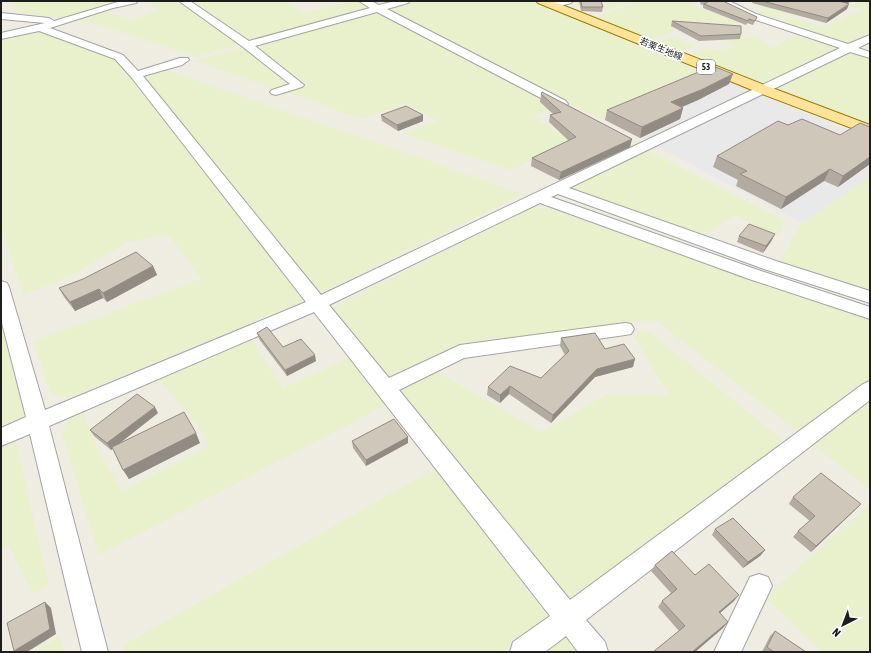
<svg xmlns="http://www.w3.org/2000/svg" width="871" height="653" font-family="'Asap Condensed','Noto Sans JP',sans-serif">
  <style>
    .farmland { fill: #e8f0cc }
    .parking { fill: #e9e9e9 }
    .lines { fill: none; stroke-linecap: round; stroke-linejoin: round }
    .minor-casing { stroke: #a4a4a4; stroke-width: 2 }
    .major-casing { stroke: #977d00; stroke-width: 2 }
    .minor { fill: #fff; fill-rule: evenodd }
    .major { fill: #ffe398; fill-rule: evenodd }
    .wall { fill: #b3aba1 }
    .shaded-wall { fill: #928b83 }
    .building { fill: #d0c7bb; stroke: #928b83 }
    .labels { text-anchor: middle; stroke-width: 3.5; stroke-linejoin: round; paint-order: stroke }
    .far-street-label { font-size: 9px; fill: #1d1d1d; stroke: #fff }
    .shield { fill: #fff; stroke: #616161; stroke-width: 1 }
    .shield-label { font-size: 9px; font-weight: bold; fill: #1d1d1d }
  </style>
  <rect width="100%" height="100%" fill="#efede2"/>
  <g class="farmland">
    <polygon points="16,1 123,1 68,18 20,13 10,2"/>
    <polygon points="147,1 180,1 242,44 196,57 92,23 74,20 102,11 133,20 158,9"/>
    <polygon points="191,1 284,1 304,13 352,1 357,1 370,8 249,42"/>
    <polygon points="413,1 529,1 709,75 604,120 557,98 386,8"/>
    <polygon points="602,1 636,1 605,11"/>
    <polygon points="643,1 700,1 691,5 719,15 734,9 752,18 712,31 679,24 669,23 675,31 652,40 595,17"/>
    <polygon points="751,1 790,1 806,6 773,19 754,12 766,8"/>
    <polygon points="859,1 870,1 870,34 847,44 779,21 789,16 822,27 862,10 849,6 861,2"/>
    <polygon points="376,11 558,105 533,116 571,142 511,170 405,134 437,121 406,103 361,119 288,92 308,85 251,45"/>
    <polygon points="37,31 116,59 157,108 304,301 70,397 51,394 34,341 201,279 168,234 128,242 72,275 23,295 1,224 1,38"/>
    <polygon points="800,34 840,48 766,82 757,81 691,55 706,48 714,51 736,47 723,40 757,37 771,48"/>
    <polygon points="673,37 695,46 682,51 659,42"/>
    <polygon points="243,47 292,85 276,90 195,61"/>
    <polygon points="851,52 870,58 870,125 774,88"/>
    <polygon points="164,69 523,194 320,293 141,75"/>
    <polygon points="648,151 785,221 777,237 736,215 702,235 573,190 570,187"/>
    <polygon points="870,177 870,292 779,262 802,223"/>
    <polygon points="530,208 548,208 870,319 870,381 799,433 657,321 637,321 457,347 389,376 333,308"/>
    <polygon points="1,325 25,417 1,426"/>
    <polygon points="648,331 784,441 572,604 400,390 437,372 542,432 606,395 669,395 633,335"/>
    <polygon points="250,337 283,388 349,358 386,405 99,555 62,434 70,417 83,412 99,452 121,491 209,446 199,427 157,378"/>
    <polygon points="870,399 870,489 811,443"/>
    <polygon points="15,439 49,586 32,594 8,545 1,549 1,445"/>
    <polygon points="436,468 548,617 501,652 126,652 124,645"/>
    <polygon points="868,506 870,508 870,652 822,652 765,597"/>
    <polygon points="563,634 576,652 539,652"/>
    <polygon points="60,636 64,652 35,652"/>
  </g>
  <g class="parking">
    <polygon points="709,75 748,90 644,140 604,120"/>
    <polygon points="761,95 848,130 870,137 870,177 802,223 656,146"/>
  </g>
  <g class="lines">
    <g class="minor-casing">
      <g id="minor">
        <polygon points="121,1 138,1 136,3 113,8 50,28 123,55 138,71 180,58 188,58 189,60 182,65 143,76 321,295 840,48 750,18 717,1 729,1 756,14 848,44 870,35 870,42 858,48 870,52 870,58 850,52 569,188 776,261 870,291 870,303 764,269 558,194 551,197 761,271 870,307 870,319 749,279 540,203 329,305 389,378 460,345 625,323 631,324 634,329 631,334 625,335 464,358 399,390 570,600 863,384 870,381 870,400 586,620 605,642 608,652 578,652 566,636 545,652 510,652 513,642 550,616 314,312 49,426 108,652 82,652 30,434 1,446 1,428 26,417 1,319 1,281 7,283 9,287 45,410 306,302 132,78 115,59 39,31 1,39 1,33 45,23 1,19 1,13 49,18 54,21"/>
        <polygon points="179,1 190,1 249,41 370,8 359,1 371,1 379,5 395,1 410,1 408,3 387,9 566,101 568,104 566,107 558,107 377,12 255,46 304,85 302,87 276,95 272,94 270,92 272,90 290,84 243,47"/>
        <polygon points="558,1 573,1 571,3 553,8 548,5 550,3"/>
        <polygon points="759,574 768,577 772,586 741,652 714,652 750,577"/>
      </g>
    </g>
    <g class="major-casing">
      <polygon id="major" points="536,1 552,1 767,86 870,125 870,135 757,92 538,3"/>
    </g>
    <use href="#minor" class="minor"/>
    <use href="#major" class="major"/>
  </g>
  <g class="wall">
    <polygon points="579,1 601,1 603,7 602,12 581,11"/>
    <polygon points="701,1 723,1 757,17 753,25 747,23 746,25 703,8 703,5 700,4"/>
    <polygon points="753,1 854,1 846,3 847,9 826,23 752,3"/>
    <polygon points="672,21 741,34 740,39 699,41 671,26"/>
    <polygon points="729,84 698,100 682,107 683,108 680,119 640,138 605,120 607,110"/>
    <polygon points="541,94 632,139 630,147 559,180 531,166 532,158 569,141 549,122 550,115 553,114 540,102"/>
    <polygon points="381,115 423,121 398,131 382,121"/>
    <polygon points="788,125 840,135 870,127 870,164 838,187 824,181 781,209 736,186 738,180 713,167 717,156"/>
    <polygon points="739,236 772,240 763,253 737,242"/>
    <polygon points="153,266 157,275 107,302 103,298 75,311 64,297 59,288"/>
    <polygon points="257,333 283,347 316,361 287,376 259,339"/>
    <polygon points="561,338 605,349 633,367 595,377 551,423 509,394 500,403 487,395 488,387 541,378 565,355 560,346"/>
    <polygon points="158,413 120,443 200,443 129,479 113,448 111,450 94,436 90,430"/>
    <polygon points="408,437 408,443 366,466 353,448 352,441"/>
    <polygon points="793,497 861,504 855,510 811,552 793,537 798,531 810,521 789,504"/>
    <polygon points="715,529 765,550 760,556 743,568 712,535"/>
    <polygon points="655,565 695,575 734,601 720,613 723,628 695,652 653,652 679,631 658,607 662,601 671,593 651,571"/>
    <polygon points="775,631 806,652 762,652 770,636"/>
  </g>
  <g class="shaded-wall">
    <polygon points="838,1 854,1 837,6"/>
    <polygon points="849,4 847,9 826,23 828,18"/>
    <polygon points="733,74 729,84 698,100 668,113 671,102"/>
    <polygon points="683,108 680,119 640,138 642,127"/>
    <polygon points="423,115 423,121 398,131 397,125"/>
    <polygon points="632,139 630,147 559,180 561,172"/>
    <polygon points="870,157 870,164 838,187 843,176"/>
    <polygon points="830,169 824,181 781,209 786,197"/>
    <polygon points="775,234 772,240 763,253 766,246"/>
    <polygon points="153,266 157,275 107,302 103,293"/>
    <polygon points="99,289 103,298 75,311 70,302"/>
    <polygon points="315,355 316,361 287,376 285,370"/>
    <polygon points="635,359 633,367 595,377 551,423 553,415 597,369"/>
    <polygon points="510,386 509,394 500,403 500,395"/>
    <polygon points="155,407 158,413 111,450 107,443"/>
    <polygon points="196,433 200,443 129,479 123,470"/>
    <polygon points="408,437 408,443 366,466 366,460"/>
    <polygon points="861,504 855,510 811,552 816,546"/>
    <polygon points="765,550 760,556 743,568 748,562"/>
    <polygon points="739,595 734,601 714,618 719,612"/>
    <polygon points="45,602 51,608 56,634 27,652 16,652 14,651"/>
    <polygon points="728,622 723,628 695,652 692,652"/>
  </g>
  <g class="building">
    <polygon points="581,1 601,1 603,7 582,7"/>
    <polygon points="704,1 723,1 757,17 755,21 749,19 748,21 704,4 708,2"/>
    <polygon points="762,1 839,1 849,4 828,18"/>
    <polygon points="672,21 741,26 741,34 701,36"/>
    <polygon points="713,66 733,74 701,90 671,102 683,108 642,127 607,110"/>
    <polygon points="542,92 632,139 561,172 532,158 576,137 550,115 561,112 541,94"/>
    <polygon points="406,106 423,115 397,125 381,115"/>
    <polygon points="802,119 840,135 860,123 870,127 870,157 843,176 830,169 786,197 740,174 747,171 717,156 778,121 788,125"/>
    <polygon points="749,224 775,234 766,246 739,236"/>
    <polygon points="136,252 153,266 103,293 99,289 70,302 59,288 83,279"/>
    <polygon points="267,327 283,347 301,339 315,355 285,370 257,333"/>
    <polygon points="595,333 605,349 624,344 635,359 597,369 553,415 510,386 500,395 488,387 510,366 541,378 569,351 561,338"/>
    <polygon points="137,394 155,407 107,443 90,430"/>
    <polygon points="184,412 196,433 123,470 112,447"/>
    <polygon points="394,419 408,437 366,460 352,441"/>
    <polygon points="821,473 861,504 816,546 798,531 815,516 793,497"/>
    <polygon points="733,518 765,550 748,562 715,529"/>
    <polygon points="672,551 695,575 709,564 739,595 719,612 728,622 692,652 653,652 685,626 662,601 677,589 655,565"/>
    <polygon points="45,602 50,629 14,651 7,623"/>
    <polygon points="775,631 806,652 774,652 767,647"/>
  </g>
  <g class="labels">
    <g class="far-street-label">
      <text transform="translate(661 49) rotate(22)" y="3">若栗生地線</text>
    </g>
    <rect class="shield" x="697" y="60" width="18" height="14" rx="3"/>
    <g class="shield-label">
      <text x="706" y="70">53</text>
    </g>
  </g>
  <rect width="871" height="653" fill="none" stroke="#1d1d1d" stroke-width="4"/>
  <g transform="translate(843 625) rotate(222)" stroke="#ffffff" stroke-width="3" paint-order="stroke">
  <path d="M0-3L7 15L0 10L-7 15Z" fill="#1d1d1d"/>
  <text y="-6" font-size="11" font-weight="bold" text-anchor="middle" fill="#1d1d1d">N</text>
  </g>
</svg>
